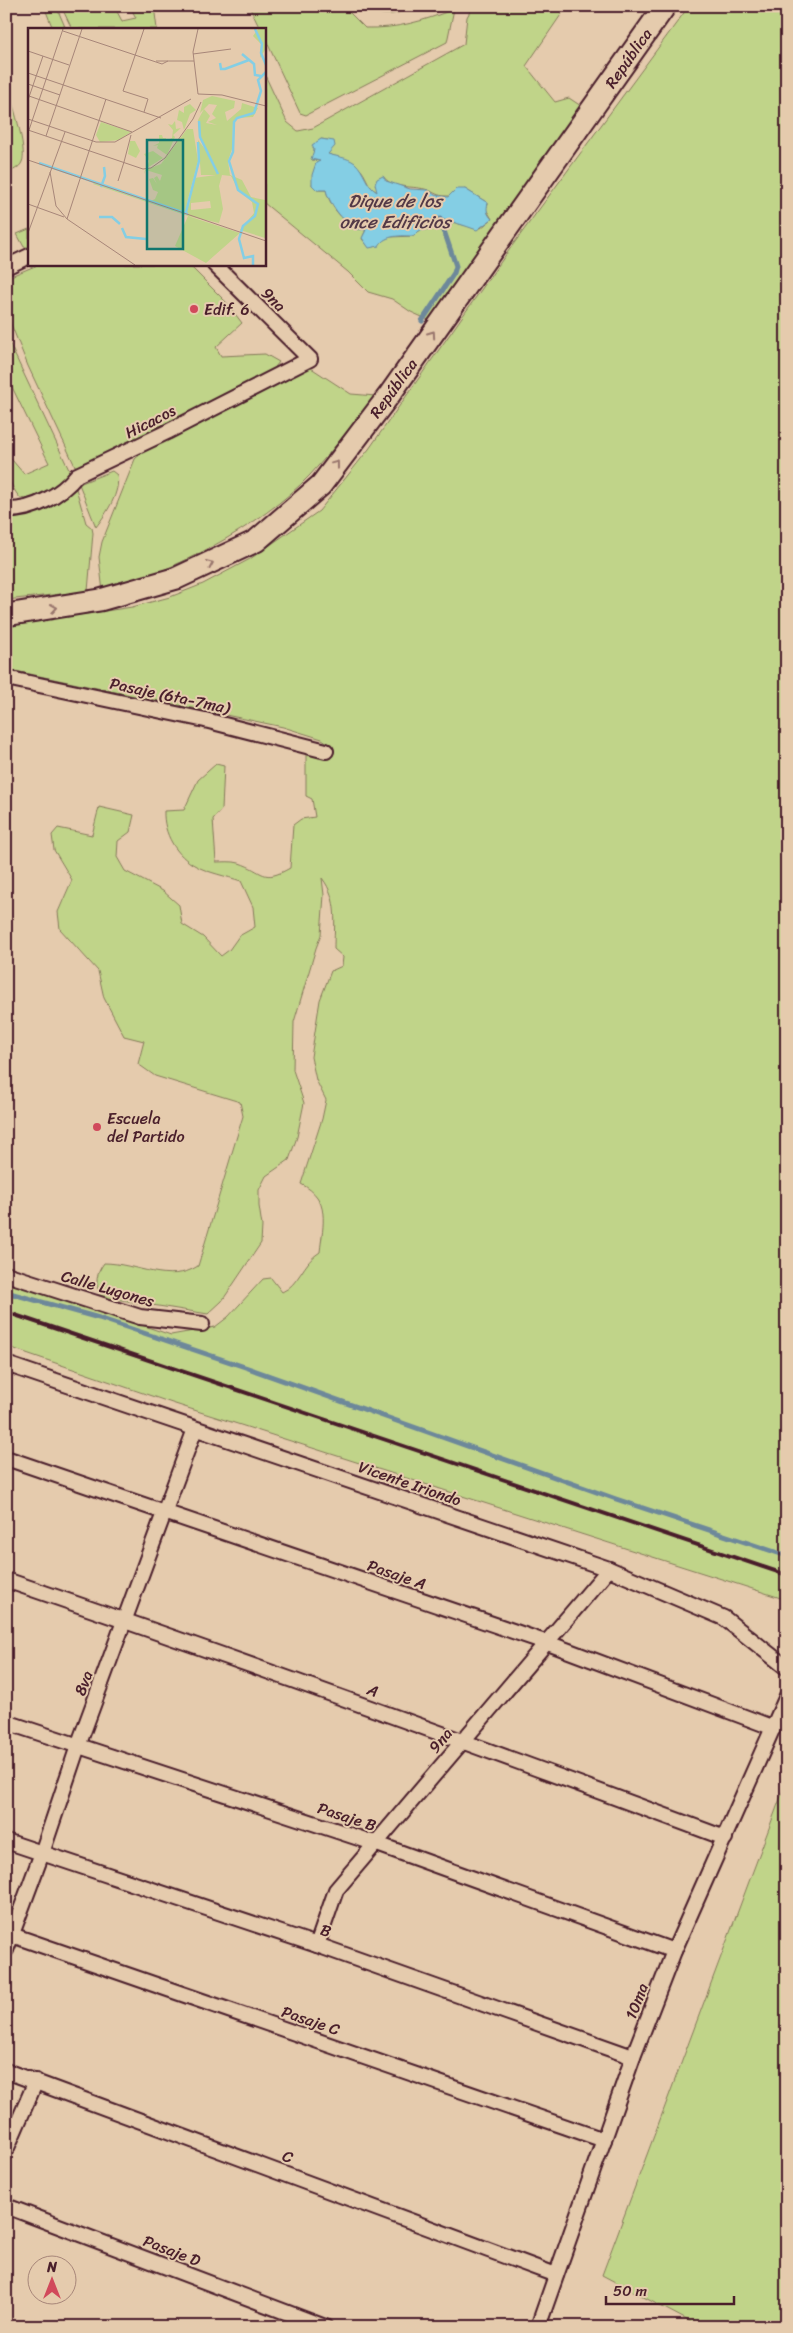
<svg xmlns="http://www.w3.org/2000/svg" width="793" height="2333" font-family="Sriracha,sans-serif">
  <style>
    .green { fill: #c0d489; stroke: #857a5a; fill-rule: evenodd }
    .water { fill: #84cee4; stroke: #6d889a }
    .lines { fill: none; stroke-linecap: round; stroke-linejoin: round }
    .stream { stroke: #6d889a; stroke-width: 5 }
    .minor-casing { stroke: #4a1f2b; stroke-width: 18 }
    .primary-casing { stroke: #4a1f2b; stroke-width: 25 }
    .minor { stroke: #e5cbad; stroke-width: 14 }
    .primary { stroke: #e5cbad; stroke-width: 21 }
    .rail { stroke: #4a1f2b; stroke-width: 4 }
    .oneway { stroke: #98756c }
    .poi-dot { fill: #d1495b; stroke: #e5cbad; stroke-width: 2 }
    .labels { text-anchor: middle; stroke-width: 4; stroke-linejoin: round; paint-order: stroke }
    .street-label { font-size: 16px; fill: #4a1f2b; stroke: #e5cbad }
    .poi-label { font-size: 16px; fill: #4a1f2b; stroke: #e5cbad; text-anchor: start }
    .water-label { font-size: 18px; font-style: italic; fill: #533947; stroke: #e5cbad }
    .inset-river { fill: none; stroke: #84cee4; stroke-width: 2.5 }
    .inset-road { fill: none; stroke: #a78679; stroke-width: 1 }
    .view { fill: #0f766e; fill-opacity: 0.15; stroke: #0f766e; stroke-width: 2.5 }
    .inset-edge { fill: none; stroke: #4a1f2b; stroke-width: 2.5 }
  </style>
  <rect width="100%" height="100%" fill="#e5cbad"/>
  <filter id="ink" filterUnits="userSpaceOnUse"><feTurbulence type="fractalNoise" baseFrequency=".02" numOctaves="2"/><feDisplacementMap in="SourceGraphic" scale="10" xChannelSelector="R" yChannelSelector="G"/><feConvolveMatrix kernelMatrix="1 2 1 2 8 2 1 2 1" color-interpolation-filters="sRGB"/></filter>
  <g filter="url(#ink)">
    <g class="green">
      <polygon points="44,6 56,6 66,29 53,29"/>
      <polygon points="61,6 114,6 122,21 136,18 130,6 154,6 157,29 72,29"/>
      <path d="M249 6H343L365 28C397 29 424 21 454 9L447 42 306 115 300 113 264 36V29H260Z"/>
      <path d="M369 6H414C400 14 380 20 369 6Z"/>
      <path d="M473 6H567L526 66 555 102 569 98 584 108 431 321 411 312 392 299 368 292 348 272 264 203V73L287 122 298 131 313 128 464 44 467 17ZM321 139 328 140 330 150 328 154C339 157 353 162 361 170 368 179 367 186 377 192L383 176C392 190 414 185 428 190 435 193 438 196 446 196 452 197 460 191 465 189L488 203 486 209 492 219 481 228C467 227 454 222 440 219L426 229 418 231 414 236 390 237 369 247 362 239 366 229C347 228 330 208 326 190H317L312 185C314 176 312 166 321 161L312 160 315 149Z"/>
      <path d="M689 6H787V1600L172 1403 6 1346V1279L171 1335 215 1327 228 1317 263 1279 271 1278 282 1292C299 1285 303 1262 320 1252 323 1224 331 1199 301 1184L322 1119 326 1100 316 1080 311 1057 320 1000 331 971 342 966 343 957 334 949C334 923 339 900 322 878L324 895 321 935 316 948 294 1022 293 1070 304 1103 297 1137 289 1160 266 1176 259 1190V1206L262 1226 261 1243 222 1301 208 1314 109 1298 100 1295C95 1283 96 1274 104 1263 136 1263 169 1285 198 1266L243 1116 240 1102 155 1076 138 1064 144 1041 124 1036 104 998 98 971 60 929 58 912 72 880 54 850 52 835 58 828 92 835 99 807 134 815 130 832 118 841 117 857 125 871 163 891 179 905 182 924 203 937 221 956 229 950 239 936 255 927 253 907 241 881C226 876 209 873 196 866 176 856 163 833 164 811L184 810 198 780 216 764 224 766 222 809 213 819 216 862C223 862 233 861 239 863 264 871 262 884 290 868L293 825 301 819 315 817 312 799 306 796V750L324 758 330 757 331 745 322 739 283 727 6 669V626L132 607 170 597 203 584 250 559 319 511 369 449 512 246Z"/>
      <path d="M6 84C11 98 28 150 22 162 20 168 11 171 6 174Z"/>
      <polygon points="29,229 29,247 24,247 17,234"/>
      <polygon points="40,264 188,264 226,302 242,323 216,347 221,356 265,354 279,362 269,375 79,467 75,466 28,366 6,312 6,278"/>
      <path d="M6 336 71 474 63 484 47 491 40 499 33 500 20 498C8 483 6 471 6 453L24 474 49 463 11 385 6 387Z"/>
      <path d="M308 366 351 394 376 396C354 423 333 450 310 475 260 528 171 572 103 592L99 557 102 542 135 459 143 452Z"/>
      <path d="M112 471 117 475C121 492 106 514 96 527L79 484Z"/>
      <polygon points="75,485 86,523 92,528 93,533 88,591 6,600 6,511"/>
      <polygon points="787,1780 787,2327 700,2327 602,2275"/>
    </g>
    <path class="water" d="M321 139 334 141 335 146 328 154C337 157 347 157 355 163 365 172 365 185 377 192L375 184 377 179 383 176 386 181 410 189 428 190 435 195 448 197 456 189H465L488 203C486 210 487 214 492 219L477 230C463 225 454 222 440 219V223L435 228 419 231 414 236C402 236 385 234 379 246L369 248 362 238 366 230 355 229V225C343 225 328 200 326 190H317L312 185V175L316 163 320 161 311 159 314 150 312 145Z"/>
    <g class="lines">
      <g class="stream">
        <polyline points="422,321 454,273 456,266 440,219"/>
        <polyline points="6,1292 99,1318 248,1368 616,1499 787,1556"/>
      </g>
      <g class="minor-casing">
        <g id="minor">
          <polyline points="6,267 29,256"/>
          <path d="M6 510C33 511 61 495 77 475L167 432 310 359 214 264"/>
          <polyline points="6,678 205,720 326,751"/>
          <polyline points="6,1274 140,1317 202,1324"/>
          <polyline points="6,1364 609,1569 724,1618 787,1668"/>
          <polyline points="6,1458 545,1642 774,1728"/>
          <path d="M6 1580C247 1662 486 1749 725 1838"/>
          <polyline points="6,1722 377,1844 674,1951"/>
          <polyline points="6,1841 317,1945 633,2057"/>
          <polyline points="6,1933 604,2140"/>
          <polyline points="317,1945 336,1890 609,1569"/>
          <polyline points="6,1950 42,1853 78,1746 195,1429"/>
          <polyline points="6,2071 556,2275"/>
          <polyline points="6,2150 36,2081"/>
          <polyline points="6,2206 325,2327"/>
          <polyline points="538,2327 633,2057 674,1951 787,1696"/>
        </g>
      </g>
      <g class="primary-casing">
        <polyline id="primary" points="6,615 100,600 177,578 256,541 321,485 390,394 665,6"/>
      </g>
      <use href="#minor" class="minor"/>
      <use href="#primary" class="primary"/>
      <polyline class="rail" points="6,1312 787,1575"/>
    </g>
    <defs><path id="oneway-chevron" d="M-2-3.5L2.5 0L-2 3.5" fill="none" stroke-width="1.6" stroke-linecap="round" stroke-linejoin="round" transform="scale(1.25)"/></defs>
    <g class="oneway">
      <use href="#oneway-chevron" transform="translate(432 334) rotate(-55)"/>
      <use href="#oneway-chevron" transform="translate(336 464) rotate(-53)"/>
      <use href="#oneway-chevron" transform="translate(210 564) rotate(-24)"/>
      <use href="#oneway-chevron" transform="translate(54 608) rotate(-9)"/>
    </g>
  </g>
  <g class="poi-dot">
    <circle cx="194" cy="309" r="5"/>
    <circle cx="97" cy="1127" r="5"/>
  </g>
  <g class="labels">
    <g class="street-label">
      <text transform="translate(628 58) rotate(-55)" y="6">República</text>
      <text transform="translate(274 299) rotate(45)" y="6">9na</text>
      <text transform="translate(393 388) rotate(-54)" y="6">República</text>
      <text transform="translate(150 421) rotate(-27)" y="6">Hicacos</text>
      <text transform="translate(170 695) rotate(12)" y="6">Pasaje (6ta-7ma)</text>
      <text transform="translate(108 1288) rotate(16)" y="6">Calle Lugones</text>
      <text transform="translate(410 1483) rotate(19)" y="6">Vicente Iriondo</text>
      <text transform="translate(397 1574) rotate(19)" y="6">Pasaje A</text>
      <text transform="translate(83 1683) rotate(-70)" y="6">8va</text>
      <text transform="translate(373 1690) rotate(20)" y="6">A</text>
      <text transform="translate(440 1740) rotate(-50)" y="6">9na</text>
      <text transform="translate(347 1816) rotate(18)" y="6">Pasaje B</text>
      <text transform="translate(326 1930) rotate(19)" y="6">B</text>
      <text transform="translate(636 2001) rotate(-69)" y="6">10ma</text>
      <text transform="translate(311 2020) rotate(19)" y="6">Pasaje C</text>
      <text transform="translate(288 2156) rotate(20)" y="6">C</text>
      <text transform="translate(172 2250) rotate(21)" y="6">Pasaje D</text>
    </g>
    <g class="poi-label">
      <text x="204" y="315">Edif. 6</text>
      <text x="107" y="1124">Escuela<tspan x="107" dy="18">del Partido</tspan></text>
    </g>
    <g class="water-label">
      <text x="395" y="207">Dique de los<tspan x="395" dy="21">once Edificios</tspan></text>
    </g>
  </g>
  <g transform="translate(28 28)">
    <rect width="238" height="238" fill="#e5cbad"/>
    <path d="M230 1H237V29V22L232 30 233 16 225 8ZM184 68 207 73 206 80 197 84 199 93 213 81 214 75 230 80 225 89 209 90 205 94 204 121 200 133 202 147 214 152 223 169 237 172V210L212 202 226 185 224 174 211 163 203 148 194 147 191 158 195 181 191 195 160 188 212 205 178 235 147 218 160 188 65 156 67 154 123 173 127 171 130 164 125 162 121 151 125 150 129 156 126 150 129 148 132 153 134 147 118 142 116 146 117 142 133 136 159 101H165L170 133 159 175 161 178 166 150 188 147H173L170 112 177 121 171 108 170 92 176 81 182 88 178 95 189 97 180 94 188 90 184 86 189 77 181 76 172 85 175 72ZM182 173 183 180 163 182V175ZM162 76 168 82 162 86 156 102 154 94 149 92 151 82 156 85V79ZM147 93 148 101 153 100 145 107 147 109 139 127 129 120 130 117 125 118 131 115V107H134L136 113 135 110H138V113L144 110 145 102 140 96 144 97ZM73 94 103 104 91 112 72 114 68 107ZM102 113H107L112 123 108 130 100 126ZM125 123 135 130 119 140 121 133 116 126Z" fill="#c0d489" fill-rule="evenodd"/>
    <path class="inset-river" d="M227 1 234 16 233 25 238 37M214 26 226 36 227 47 233 48M192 35 193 41H197L221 32M171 93 172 109 190 146M11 135 160 186M73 159 77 148 76 139M158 184 171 133 170 114M71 189H84L92 196M94 200 98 209 118 211M225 237V228L216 230 211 211 215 198 227 188 230 176 210 162 201 133 205 124 206 94 209 90 226 85 233 63 230 52 238 44"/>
    <path class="inset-road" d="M116 1 95 63 120 71 116 84M170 1 165 24 170 66 194 67 238 78M35 3 134 36 140 33M0 23 41 37M165 26 203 21M128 33H166M0 45 133 90M0 56 32 67M1 68 104 104M0 72 15 28M0 91 68 114H87L163 71M0 102 115 141 123 140 137 130 165 91 173 74M1 102 35 1M18 108 54 1M0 132 238 213M96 134 103 107M22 144 28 178 39 191 107 237M90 153 96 134M0 176 36 189M39 191 78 71M0 205 37 104"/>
    <path class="view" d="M119 112H155V221H119Z"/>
    <rect width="238" height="238" class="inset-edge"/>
  </g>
  <rect width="793" height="2333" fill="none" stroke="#e5cbad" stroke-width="25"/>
  <rect x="12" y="12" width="768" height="2308" fill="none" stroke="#4a1f2b" stroke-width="2" filter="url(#ink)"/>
  <g transform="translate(52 2280)"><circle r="24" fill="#e5cbad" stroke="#a78679"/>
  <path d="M0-4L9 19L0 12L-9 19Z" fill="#d1495b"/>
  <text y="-8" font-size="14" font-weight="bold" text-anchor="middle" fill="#4a1f2b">N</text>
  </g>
  <path d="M606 2296v8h128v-8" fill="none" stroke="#4a1f2b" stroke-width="2.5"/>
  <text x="613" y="2296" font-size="15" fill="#4a1f2b" stroke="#e5cbad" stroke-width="4" paint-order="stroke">50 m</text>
</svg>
